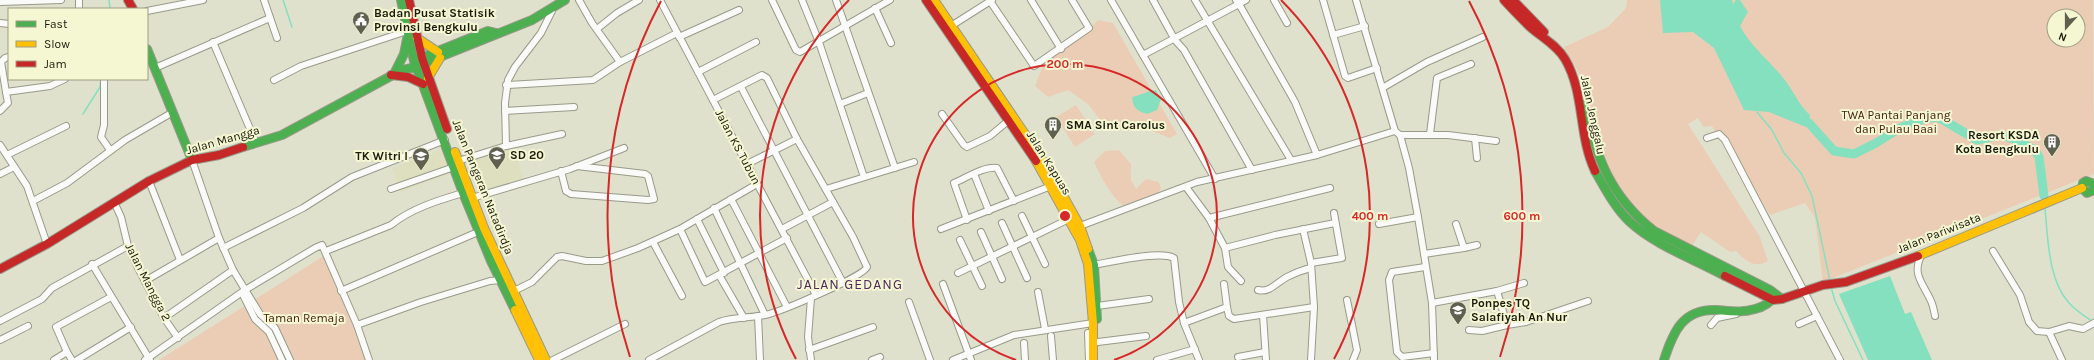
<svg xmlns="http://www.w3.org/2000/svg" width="2094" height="360" font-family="Karla,sans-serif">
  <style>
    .built { fill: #dedfbf }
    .green { fill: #ebcdb5; fill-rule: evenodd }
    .water { fill: #84e0bf }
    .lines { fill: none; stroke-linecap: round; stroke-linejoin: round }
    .stream { stroke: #84e0bf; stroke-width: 1.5 }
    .river { stroke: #84e0bf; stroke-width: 9 }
    .street-casing { stroke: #989a8a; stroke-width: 8 }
    .fast-casing { stroke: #989a8a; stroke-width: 10 }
    .slow-casing { stroke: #989a8a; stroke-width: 10 }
    .jam-casing { stroke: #989a8a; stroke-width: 10 }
    .street { stroke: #fafaf8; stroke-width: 6 }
    .fast { stroke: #4caf50; stroke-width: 8 }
    .slow { stroke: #ffc107; stroke-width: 8 }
    .jam { stroke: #c62828; stroke-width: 8 }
    .ring { fill: none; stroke: #d62828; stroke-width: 2 }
    .labels { text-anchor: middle; stroke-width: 4; stroke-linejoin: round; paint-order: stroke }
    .poi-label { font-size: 12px; font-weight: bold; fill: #1a1a0d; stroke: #f5f6d2; text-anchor: start }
    .street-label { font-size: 12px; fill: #1a1a0d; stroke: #f5f6d2 }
    .park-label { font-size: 12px; fill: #44200d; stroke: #f5f6d2 }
    .quarter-label { font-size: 14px; letter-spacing: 1px; fill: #4e2960; stroke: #f5f6d2 }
    .centre { fill: #d62828; stroke: #f5f6d2; stroke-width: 2 }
    .ring-label { font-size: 12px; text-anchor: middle; font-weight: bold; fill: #d62828; stroke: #f5f6d2; stroke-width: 4; stroke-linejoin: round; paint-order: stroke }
  </style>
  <rect width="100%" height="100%" fill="#e0e1cd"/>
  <g class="built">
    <polygon points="514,145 524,181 483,194 470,158"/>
    <polygon points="442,150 450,174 400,192 392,168"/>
  </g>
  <g class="green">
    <path d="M1627 0H2093L2094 174 1823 282 1815 218 1805 203 1770 215 1712 126 1703 127 1698 118 1688 124 1760 237 1768 261C1754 269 1746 261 1736 251L1730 252 1701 232 1691 247 1654 231 1620 194 1605 165 1584 82 1564 47 1608 27 1626 8ZM2054 16H2078V40H2054Z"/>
    <polygon points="1098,20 1113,23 1177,134 1170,138 1142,127 1129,131 1108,126 1101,121 1088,104 1068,90 1048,97 1035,86 1044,63 1082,37"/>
    <polygon points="1076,105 1095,134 1075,147 1056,117"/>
    <path d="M1119 150 1131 164V180L1136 189 1146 179 1159 182 1161 189 1150 204C1144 206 1135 209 1129 208 1116 206 1099 174 1094 162L1105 151Z"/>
    <polygon points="325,255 344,304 370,360 159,360"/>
  </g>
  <g class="water">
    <path d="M1660 0H1732L1733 4 1736 0H1740L1748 12 1740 26C1752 49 1772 62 1787 83 1795 94 1799 105 1810 115L1809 123 1806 127 1769 112 1744 110 1714 48 1693 32 1663 33Z"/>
    <path d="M1156 90 1161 99 1157 110 1147 114C1137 111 1133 108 1132 97 1141 95 1147 91 1156 90Z"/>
    <polygon points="1890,276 1905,314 1911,312 1932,360 1868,360 1839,294"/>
  </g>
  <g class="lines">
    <g class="stream">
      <polyline points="109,0 110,9"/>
      <polyline points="283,0 292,27"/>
      <polyline points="1757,112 1772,130 1784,153 1801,173 1812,196 1830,281"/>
      <polyline points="83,114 100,87 101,79"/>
      <path d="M2045 209C2048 238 2048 280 2069 303 2076 311 2085 316 2093 322"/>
      <polyline points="1831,287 1835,301 1863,360"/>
    </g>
    <polyline class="river" points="1809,123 1834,151 1854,154 1876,143 1900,128 1923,119 1938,117 1977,140 2000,135 2014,139 2035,150 2039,157 2044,196"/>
    <g class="street-casing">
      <g id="street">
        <polyline points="264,0 277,38"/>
        <polyline points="579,0 592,23 620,62"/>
        <polyline points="660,0 816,295"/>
        <polyline points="772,0 796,50 800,52 890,0"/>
        <polyline points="802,0 819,42 864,177"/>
        <polyline points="836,0 895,168"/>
        <polyline points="1031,0 1061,49"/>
        <polyline points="1111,0 1215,179"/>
        <polyline points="1153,0 1175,40 1184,50 1252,170"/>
        <polyline points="1195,0 1291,160"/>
        <polyline points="1236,0 1239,4 1246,0"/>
        <polyline points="1274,0 1287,23"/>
        <polyline points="1323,0 1345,76 1348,78 1377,68"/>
        <polyline points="1356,0 1395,131 1400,135 1409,168 1418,217 1432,303 1434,360"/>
        <polyline points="990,1 1034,66 1089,28 1072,0"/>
        <polyline points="0,2 61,0"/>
        <polyline points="875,8 891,43"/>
        <polyline points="79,9 79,0"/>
        <polyline points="147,11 203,0"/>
        <polyline points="0,23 9,24"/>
        <polyline points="951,26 992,0"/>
        <polyline points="597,29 617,13 639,0"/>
        <polyline points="1333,35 1365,26"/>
        <polyline points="679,37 739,10"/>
        <polyline points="213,42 256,143"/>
        <polyline points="1143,55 1239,4 1295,102 1317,155"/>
        <polyline points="155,68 270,18"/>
        <polyline points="698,72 756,42"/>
        <polyline points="104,79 104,125 101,137 110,150"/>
        <polyline points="274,80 301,66 407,31"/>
        <polyline points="506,85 593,80 620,62 677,33"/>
        <polyline points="741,87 843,283"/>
        <polyline points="1384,87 1427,62 1483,37"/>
        <polyline points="6,92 1,62 5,58 9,57"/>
        <polyline points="840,104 868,93"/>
        <polyline points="0,111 8,103 6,92 50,86 65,79"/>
        <polyline points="505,111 574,107"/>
        <polyline points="942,114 964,145 967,147 990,136 1008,121"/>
        <polyline points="1430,134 1437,78 1471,64"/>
        <polyline points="1400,135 1448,135 1496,141"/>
        <polyline points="1475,138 1477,158"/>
        <polyline points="1707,138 1719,134 1725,140 1840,360"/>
        <polyline points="0,145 27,186 47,244"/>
        <polyline points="506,146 505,103 508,80 515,67 541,33 552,11"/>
        <polyline points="7,155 66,126"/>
        <polyline points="192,160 219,238 233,270 260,314 275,328 290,360"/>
        <polyline points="458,161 506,146 562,134"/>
        <polyline points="747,164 797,139"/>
        <polyline points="561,171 566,191 571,194 648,200 654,199 648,176 645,174 577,166"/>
        <polyline points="0,174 14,167"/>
        <polyline points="974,174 989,211"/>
        <polyline points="149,181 180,260"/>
        <polyline points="1186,187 1209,218 1225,248 1275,235 1335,223"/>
        <polyline points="391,189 454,167"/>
        <polyline points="826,189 914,162"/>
        <polyline points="472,198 570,169 624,148"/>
        <polyline points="731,199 787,307"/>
        <polyline points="33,201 67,183 125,140 173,112"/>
        <polyline points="114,202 121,217 128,246 138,268 164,318 178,338"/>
        <polyline points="714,208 765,315"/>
        <polyline points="1022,216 1045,264"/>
        <polyline points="1209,218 1330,188"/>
        <polyline points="697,219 724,273"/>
        <path d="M967 220 954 183C966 178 984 166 997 168L1014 201"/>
        <polyline points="1002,223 1027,278"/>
        <polyline points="1379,224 1418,217"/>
        <polyline points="1080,226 1197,182 1317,155 1395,131"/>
        <polyline points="680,229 705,282 787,238"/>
        <polyline points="782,229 833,202"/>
        <polyline points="941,229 1051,186"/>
        <polyline points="1303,229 1311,263 1314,307 1311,360"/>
        <polyline points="981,232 1002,279"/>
        <polyline points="960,240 982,286"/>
        <polyline points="653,242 682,296"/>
        <polyline points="223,248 303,208 352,177 445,140"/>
        <polyline points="1225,248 1228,267 1241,281"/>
        <polyline points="1464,248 1477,245"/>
        <path d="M326 251 391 225C410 209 439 200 463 193"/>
        <polyline points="1993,251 2020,295 2029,322 2037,331 2049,332 2069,326 2083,329 2094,323"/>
        <polyline points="1424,254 1464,248 1456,224"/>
        <path d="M1922 254C1911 274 1923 283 1931 301 1933 305 1934 311 1935 316"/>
        <polyline points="1311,263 1342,258 1334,213"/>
        <polyline points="92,264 150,360"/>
        <path d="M1094 265C1110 262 1160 250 1174 258L1179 302 1184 323 1199 360"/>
        <polyline points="1425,267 1392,272 1389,280 1397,352 1402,357 1434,353"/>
        <polyline points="958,273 1069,219"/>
        <polyline points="719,275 744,318"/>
        <polyline points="145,281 219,238"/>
        <polyline points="943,284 971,360"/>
        <polyline points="1224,284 1227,307"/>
        <polyline points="245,290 244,297 255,319 269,332 282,360"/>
        <path d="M1258 290C1270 293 1277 282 1287 277 1295 273 1302 270 1311 268"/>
        <polyline points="341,291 478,232"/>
        <polyline points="514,291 532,282 557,257 562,256 586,261 602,261 638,248 680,229 757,184"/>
        <polyline points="1038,292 1045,329"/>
        <polyline points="1347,300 1357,350 1353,360"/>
        <polyline points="909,302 930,360"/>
        <polyline points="1432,303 1497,291 1524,283"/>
        <polyline points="1097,306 1149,299"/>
        <polyline points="1263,315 1266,360"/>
        <polyline points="758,316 760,360"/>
        <polyline points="164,318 233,270"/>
        <polyline points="0,321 42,299 52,288 128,246"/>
        <polyline points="1184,323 1227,307 1229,316 1234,319 1314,307"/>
        <polyline points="1799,324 1817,316"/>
        <polyline points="357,325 369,360"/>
        <polyline points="1507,325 1526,322 1588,301"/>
        <polyline points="1711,325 1717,318 1736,314"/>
        <polyline points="1469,330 1482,331 1507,325 1497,291"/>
        <polyline points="2049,332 2062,360"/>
        <polyline points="1088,333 1089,360"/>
        <polyline points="1051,336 1053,360"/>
        <polyline points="0,340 28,326"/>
        <polyline points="1098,342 1146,336"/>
        <polyline points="1024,343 1025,360"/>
        <polyline points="809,350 873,327"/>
        <polyline points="67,352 56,327 111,297"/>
        <polyline points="1238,357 1265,352"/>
        <polyline points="54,360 67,352 72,360"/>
        <polyline points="77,360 131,327"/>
        <polyline points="145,360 245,290 315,248 322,245 357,325 421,302 490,281 501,280"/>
        <polyline points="553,360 625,324"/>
        <path d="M649 360 719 322C734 317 750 318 765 315 780 312 863 277 867 267L853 237 797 139 767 78 762 75 713 100"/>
        <polyline points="811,360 808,337 811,298"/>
        <polyline points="872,360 880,357"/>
        <polyline points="953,360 1014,335 1093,323"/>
        <polyline points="1157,360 1195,349"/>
      </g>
    </g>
    <g class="fast-casing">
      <g id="fast">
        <polyline points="401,0 414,61 463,193 491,261 515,310"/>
        <polyline points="147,49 192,160"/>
        <polyline points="416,60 488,31 496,33"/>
        <polyline points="394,74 404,54 407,39"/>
        <path d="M1584 104C1596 157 1610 196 1654 231L1770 290 1782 299"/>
        <polyline points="243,147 282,135 402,70 412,68 532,20 565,0"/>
        <path d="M1595 171C1605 188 1615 208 1629 221 1656 246 1694 259 1725 276"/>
        <polyline points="2082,188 2083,183 2086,181 2094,184"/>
        <polyline points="2082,188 2087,193 2094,190"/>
        <polyline points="1088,249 1094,265 1097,319"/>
        <path d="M1664 360C1673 332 1683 308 1717 310 1730 311 1742 313 1755 309 1763 307 1770 303 1775 296"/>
      </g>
    </g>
    <g class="slow-casing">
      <g id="slow">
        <polyline points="934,0 1046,165 1080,226 1088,249"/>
        <polyline points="417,38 438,52"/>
        <polyline points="428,78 440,58"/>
        <polyline points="455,152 484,228 546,360"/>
        <polyline points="1036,161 1080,240 1088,264 1093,323 1093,360"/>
        <polyline points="1918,256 2082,188"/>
        <polyline points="515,310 539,360"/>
      </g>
    </g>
    <g class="jam-casing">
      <g id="jam">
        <polyline points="128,0 133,9"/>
        <polyline points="409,0 422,58 447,129"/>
        <polyline points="926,0 1036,161"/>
        <path d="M1504 0C1512 9 1521 18 1529 26 1541 37 1557 45 1565 59 1585 93 1578 136 1595 171"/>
        <polyline points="1513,0 1544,32"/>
        <polyline points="391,75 408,77 423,84"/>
        <polyline points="0,269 47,244 149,181 192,160 219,155 243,147"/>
        <polyline points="1725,276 1773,300 1782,299 1823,285 1846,282 1918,256"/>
      </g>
    </g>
    <use href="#street" class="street"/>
    <use href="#fast" class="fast"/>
    <use href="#slow" class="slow"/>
    <use href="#jam" class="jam"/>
  </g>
  <g class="ring">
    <path d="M1016 360A152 152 0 1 1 1114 360"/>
    <path d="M796 359A305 305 0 0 1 849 0M1281 0A305 305 0 0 1 1334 359"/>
    <path d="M630 357A457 457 0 0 1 661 1M1469 1A457 457 0 0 1 1500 357"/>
  </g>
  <defs>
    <g id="civic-pin" transform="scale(0.9)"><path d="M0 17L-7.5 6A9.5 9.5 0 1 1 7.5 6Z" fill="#5f6050" stroke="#f5f6d2"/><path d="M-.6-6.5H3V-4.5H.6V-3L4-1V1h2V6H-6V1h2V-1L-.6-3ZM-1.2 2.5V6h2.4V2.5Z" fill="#fff"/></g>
    <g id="building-pin" transform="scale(0.9)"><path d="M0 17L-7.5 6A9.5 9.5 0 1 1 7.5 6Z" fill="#5f6050" stroke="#f5f6d2"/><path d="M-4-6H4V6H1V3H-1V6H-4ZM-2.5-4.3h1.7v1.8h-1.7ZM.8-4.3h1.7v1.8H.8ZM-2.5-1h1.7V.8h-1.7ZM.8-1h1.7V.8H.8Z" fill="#fff"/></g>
    <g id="school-pin" transform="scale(0.9)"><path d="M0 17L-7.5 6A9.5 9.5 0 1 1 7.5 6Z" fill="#5f6050" stroke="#f5f6d2"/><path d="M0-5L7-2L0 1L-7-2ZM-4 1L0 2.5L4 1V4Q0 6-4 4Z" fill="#fff"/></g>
  </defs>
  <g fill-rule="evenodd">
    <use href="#civic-pin" x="361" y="20"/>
    <use href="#building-pin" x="1053" y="125"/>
    <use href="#building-pin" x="2052" y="142"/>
    <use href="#school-pin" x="497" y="155"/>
    <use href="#school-pin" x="421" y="156"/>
    <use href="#school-pin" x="1458" y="310"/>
  </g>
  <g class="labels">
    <g class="poi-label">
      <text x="374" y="17">Badan Pusat Statisik<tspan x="374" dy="14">Provinsi Bengkulu</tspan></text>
      <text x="1066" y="129">SMA Sint Carolus</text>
      <text x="2039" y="139" text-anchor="end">Resort KSDA<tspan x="2039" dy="14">Kota Bengkulu</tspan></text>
      <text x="510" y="159">SD 20</text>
      <text x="408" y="160" text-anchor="end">TK Witri I</text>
      <text x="1471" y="307">Ponpes TQ<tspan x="1471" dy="14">Salafiyah An Nur</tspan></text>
    </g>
    <g class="street-label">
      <text transform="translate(1593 115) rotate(78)" y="4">Jalan Jenggalu</text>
      <text transform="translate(223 140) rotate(-16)" y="4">Jalan Mangga</text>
      <text transform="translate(738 147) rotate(62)" y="4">Jalan KS Tubun</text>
      <text transform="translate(1049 163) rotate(58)" y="4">Jalan Kapuas</text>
      <text transform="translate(483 187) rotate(68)" y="4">Jalan Pangeran Natadirdja</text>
      <text transform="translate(1939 233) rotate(-22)" y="4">Jalan Pariwisata</text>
      <text transform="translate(148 282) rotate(63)" y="4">Jalan Mangga 2</text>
    </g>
    <g class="park-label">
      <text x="1896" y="119">TWA Pantai Panjang<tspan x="1896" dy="14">dan Pulau Baai</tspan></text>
      <text x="304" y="322">Taman Remaja</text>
    </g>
    <g class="quarter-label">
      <text x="850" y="289">JALAN GEDANG</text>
    </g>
  </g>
  <circle cx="1065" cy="216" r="6" class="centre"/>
  <g class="ring-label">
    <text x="1065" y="68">200 m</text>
    <text x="1370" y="220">400 m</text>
    <text x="1522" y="220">600 m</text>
  </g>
  <rect x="8" y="8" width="140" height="72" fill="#f5f6d2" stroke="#9d9e83"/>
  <rect x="16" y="21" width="20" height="6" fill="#4caf50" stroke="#9d9e83"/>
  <text x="44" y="28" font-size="12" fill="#1a1a0d">Fast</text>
  <rect x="16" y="41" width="20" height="6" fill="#ffc107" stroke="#9d9e83"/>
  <text x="44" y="48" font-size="12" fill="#1a1a0d">Slow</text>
  <rect x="16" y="61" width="20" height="6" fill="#c62828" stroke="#9d9e83"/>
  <text x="44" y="68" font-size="12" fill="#1a1a0d">Jam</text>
  <g transform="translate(2066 28) rotate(201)"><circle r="19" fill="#f5f6d2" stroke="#9d9e83"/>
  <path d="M0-3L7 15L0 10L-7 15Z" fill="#5f6050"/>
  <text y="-6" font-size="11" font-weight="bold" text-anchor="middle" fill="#1a1a0d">N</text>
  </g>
</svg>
